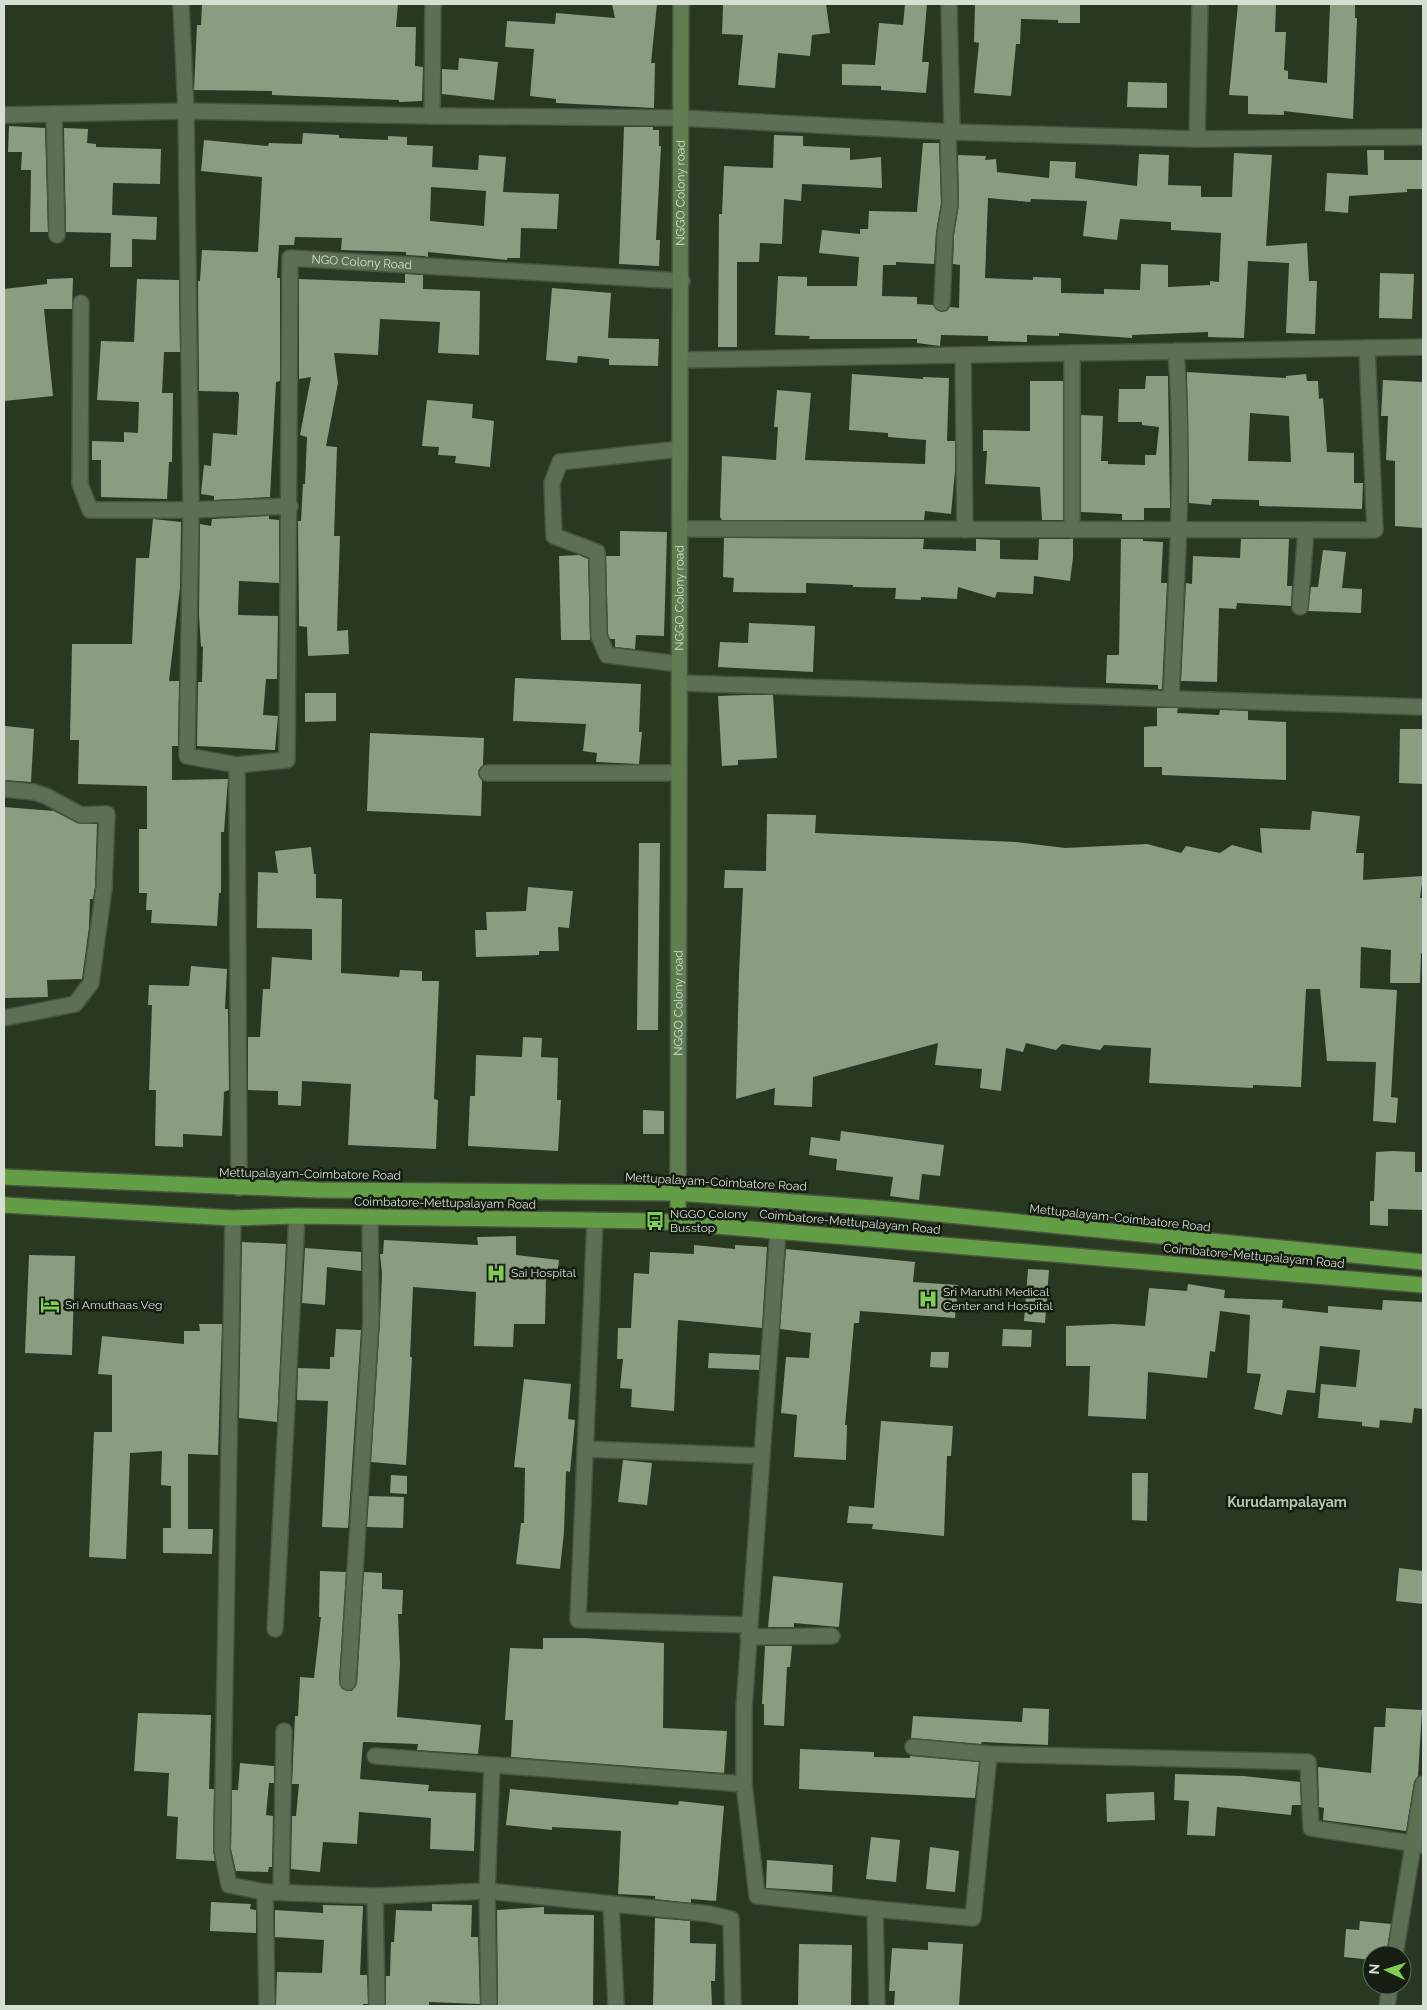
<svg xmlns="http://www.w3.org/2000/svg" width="1427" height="2010" font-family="Raleway,sans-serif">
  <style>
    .building { fill: #8a9d81; fill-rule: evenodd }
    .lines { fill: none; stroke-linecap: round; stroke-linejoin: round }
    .street-casing { stroke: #485541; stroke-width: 18 }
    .secondary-casing { stroke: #485541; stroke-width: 18 }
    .highway-casing { stroke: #485541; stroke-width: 18 }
    .street { stroke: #5d6f55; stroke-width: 15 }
    .secondary { stroke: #5f7d50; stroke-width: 15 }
    .highway { stroke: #639d45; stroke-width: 15 }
    .labels { text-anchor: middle; stroke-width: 5; stroke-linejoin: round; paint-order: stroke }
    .street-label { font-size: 12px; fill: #d5dfd1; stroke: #161d13 }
    .poi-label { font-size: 12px; fill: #d5dfd1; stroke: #161d13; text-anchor: start }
    .neighbourhood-label { font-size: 14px; font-weight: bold; fill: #b5c8ac; stroke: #161d13 }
  </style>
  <rect width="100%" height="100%" fill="#293821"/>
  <g class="building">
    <polygon points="202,4 398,4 396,27 416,27 415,66 423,67 422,101 399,102 399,100 272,95 272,91 194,90 197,25 201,25"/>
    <polygon points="612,4 657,4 651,63 655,63 654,108 556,103 556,99 530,96 534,49 505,47 507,21 555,24 556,13 615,18"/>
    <polygon points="723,4 826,4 830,33 812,35 810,56 778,53 775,88 738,85 743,35 722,34"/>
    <polygon points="905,4 927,4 922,62 929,62 926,93 881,90 881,86 842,85 842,64 875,65 879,23 903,25"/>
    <polygon points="975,4 1080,4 1080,23 1058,23 1058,20 1021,19 1020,44 1016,44 1011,96 974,93 979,43 974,42"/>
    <polygon points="1238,4 1276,4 1275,32 1286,32 1284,70 1288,71 1288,79 1327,83 1330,4 1355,4 1355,18 1357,18 1353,119 1284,111 1284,115 1248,114 1248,96 1229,95"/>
    <polygon points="459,58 498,62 494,100 442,94 442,69 458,70"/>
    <polygon points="1128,82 1167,83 1167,108 1127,107"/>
    <polygon points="9,126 45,128 48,232 30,232 31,170 21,170 22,152 8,152"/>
    <polygon points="624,127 653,127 653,130 659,130 659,146 661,146 656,240 660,240 659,266 619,264"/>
    <polygon points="64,128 88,129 87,143 96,144 96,147 161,149 160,184 113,183 112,215 157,217 156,240 132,239 132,267 110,267 111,233 66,232"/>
    <path d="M303 133 339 135V138L388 140V136L407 137V145L433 146 432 167 478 170 479 155 506 157 503 192 559 194 557 229 521 228 520 258H507V260L428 252V257L424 256 406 255V252L341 250 342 238 295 237 294 245H279L277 278H280V381L276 382 270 497 214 500V496L201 494 204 465 211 466 213 433 237 435 239 395 238 392 199 391 198 281H200L202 250 258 252 262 177 201 171 204 140 268 146 269 143 302 144ZM431 187 486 191 484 226 430 221Z"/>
    <polygon points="774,135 803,136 803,146 850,148 850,160 881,157 882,188 802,184 801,201 784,199 782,244 760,243 759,262 737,262 737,347 718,347 719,214 722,214 724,166 773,168"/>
    <path d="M923 143H939L941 203 936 233 934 264 896 262V265H883L882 296 917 297V304L933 305 941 312 947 311 950 307 959 308 960 265 953 264 954 235 959 204 958 155 986 156 985 160 996 159 997 172 1049 178 1050 161 1076 162 1075 178 1137 186 1139 154 1169 155 1168 185 1201 186V197H1232L1234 153 1272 155 1266 246 1307 243 1309 281H1317L1315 334 1286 333 1289 263 1248 261 1244 338 1208 337V332L1132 335V338L1059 333V336L1027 335V342L988 341V336L941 335 940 346 917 343V339H809L810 336 775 335 778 276 807 277V286H857L859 257 819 253 822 230 860 234V229H868L869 211 917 212ZM988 198 1030 202 1031 199 1087 201 1083 236 1117 240 1120 219 1171 222V230L1221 233 1219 282 1210 281V285L1168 287V265L1141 264 1140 290 1104 289V294L1061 293V278L1033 277V280L985 278Z"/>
    <polygon points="1367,150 1384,150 1384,160 1423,160 1423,189 1407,189 1407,192 1349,196 1348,213 1325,211 1327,173 1368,175"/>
    <polygon points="1380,273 1414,274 1412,319 1379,318"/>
    <polygon points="405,274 423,275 423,289 480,291 479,355 438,353 440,322 380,319 378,355 334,353 338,383 326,446 337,447 334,536 340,536 337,631 348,630 349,654 308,656 307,627 299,626 298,521 301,521 303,484 305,484 307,437 300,435 311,377 299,379 299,279 405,283"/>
    <polygon points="73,278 72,309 44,309 53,396 4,401 4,289 47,284 47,279"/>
    <polygon points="137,279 179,280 180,352 164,352 162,393 173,393 172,462 169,462 167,499 101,497 101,460 92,460 92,441 124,442 124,432 138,433 139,402 97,400 101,341 134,342"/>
    <polygon points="552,288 611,293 608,338 659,339 658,366 609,365 609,359 578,356 577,363 546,360"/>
    <path d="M1187 372 1286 378V376L1306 374 1307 381H1318L1319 399 1323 398 1327 452 1354 453V483H1363L1362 509 1259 506V500L1212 499 1211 505 1189 503ZM1250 413 1289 416 1291 462 1248 461Z"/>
    <polygon points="852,374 923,379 923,377 949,378 947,441 955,441 955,471 951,514 925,511 924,520 722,520 720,517 722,456 776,460 778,427 774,427 777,390 811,393 805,460 925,464 926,440 888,437 888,433 849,430"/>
    <polygon points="1146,376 1168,376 1170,508 1144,508 1144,520 1122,520 1122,514 1081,512 1081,415 1103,416 1101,461 1108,461 1108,464 1145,465 1145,455 1156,455 1159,427 1142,425 1142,422 1118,422 1119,389 1145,389"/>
    <polygon points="1383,380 1423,382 1423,528 1395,526 1395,461 1386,460 1388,416 1381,416"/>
    <polygon points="1030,381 1063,381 1063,520 1042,520 1040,487 985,484 987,451 983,451 983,430 1030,431"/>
    <polygon points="427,400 473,404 472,418 494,421 490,467 455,463 456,456 438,455 439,447 422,446"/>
    <polygon points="269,516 269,519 279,520 279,583 239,581 238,615 278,616 277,679 266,679 263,715 278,716 275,750 197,746 198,682 202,682 203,646 201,647 199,615 200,524 211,526 212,519"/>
    <polygon points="153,519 181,522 180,588 169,681 179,681 178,746 172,746 172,780 228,779 224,832 221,832 221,893 219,893 217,926 151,923 152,910 146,910 147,893 139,893 139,829 147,829 147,786 78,784 79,740 70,740 72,644 132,644 136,558 149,558"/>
    <polygon points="620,531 667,532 664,636 636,635 635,649 615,647 615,639 610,639 608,634 606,556 620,556"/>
    <polygon points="724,538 924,539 923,549 976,551 976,539 1000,540 1000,559 1038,560 1039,539 1073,539 1073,558 1070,581 1034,576 1033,594 997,592 995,598 958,587 957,599 921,597 921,600 895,599 896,588 853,587 853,585 806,583 806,593 733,592 734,578 723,577"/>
    <polygon points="1121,539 1143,539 1143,541 1163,542 1161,583 1167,583 1162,689 1158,689 1158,685 1106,683 1107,655 1119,655"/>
    <polygon points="1241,539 1289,539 1287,586 1292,586 1291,606 1237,603 1236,609 1219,608 1217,682 1181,681 1186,583 1192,584 1193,556 1240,558"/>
    <polygon points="1323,550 1346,552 1342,588 1362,589 1361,613 1308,611 1311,587 1318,587"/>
    <polygon points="579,555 588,559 590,640 561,640 559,556"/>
    <polygon points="749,623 815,626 813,672 718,667 720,642 748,643"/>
    <polygon points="515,678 641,684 639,732 642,732 639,764 596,762 597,753 583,751 586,724 513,721"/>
    <polygon points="305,693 336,693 336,721 305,722"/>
    <polygon points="746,695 773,695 777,758 738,760 738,765 722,766 718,696"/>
    <polygon points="1157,708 1178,708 1177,713 1219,715 1220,710 1248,711 1248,720 1286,722 1286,780 1162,775 1162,767 1144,767 1144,727 1157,726"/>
    <polygon points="5,726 34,729 31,782 4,780"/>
    <polygon points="1400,729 1423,729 1423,784 1399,783"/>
    <polygon points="370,733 484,738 483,765 478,773 482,781 481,816 367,811"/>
    <polygon points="4,807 54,811 77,823 97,824 95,887 93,899 90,899 89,927 82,979 47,980 48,997 4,998"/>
    <polygon points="1312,811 1360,816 1356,853 1364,853 1363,880 1423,876 1420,898 1423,898 1423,954 1421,953 1420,983 1390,983 1391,950 1361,947 1360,988 1397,990 1391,1097 1398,1098 1396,1123 1373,1121 1376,1062 1327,1061 1320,989 1306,989 1301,1087 1253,1085 1253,1088 1149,1083 1151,1048 1104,1045 1100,1050 1062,1044 1056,1050 1026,1043 1023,1052 1006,1048 1001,1091 980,1088 982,1069 935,1065 938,1043 813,1077 812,1107 774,1105 775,1088 736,1099 739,973 743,888 724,888 725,870 766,871 767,814 816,815 815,833 1016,842 1065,848 1147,844 1181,853 1186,846 1220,853 1232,845 1262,853 1260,828 1310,830"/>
    <polygon points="639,843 660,843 658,1030 637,1030"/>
    <polygon points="311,847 314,874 316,874 316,898 342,899 341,973 399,977 400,970 422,971 422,981 439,981 434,1099 438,1100 436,1149 348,1145 351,1084 302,1081 301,1106 278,1105 278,1091 248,1090 248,1037 260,1037 263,989 270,989 272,957 312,960 312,929 257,928 258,872 278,873 275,851"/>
    <polygon points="528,887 573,891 569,928 558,927 559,951 539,951 539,955 476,957 475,930 487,930 486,912 526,911"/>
    <polygon points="191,966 227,969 225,1009 228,1009 229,1090 224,1092 222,1136 183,1134 183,1147 155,1146 156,1090 149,1090 152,1005 148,1005 149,985 189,986"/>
    <polygon points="523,1037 542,1038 541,1057 558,1058 557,1100 561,1100 558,1151 468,1146 470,1096 475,1096 476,1055 522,1057"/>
    <polygon points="643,1110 664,1111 664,1134 643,1134"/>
    <polygon points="841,1131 944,1145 940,1176 922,1174 919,1200 890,1196 893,1177 836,1170 837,1159 809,1155 811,1137 840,1141"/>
    <polygon points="1392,1151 1415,1152 1415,1172 1423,1172 1423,1210 1388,1209 1388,1226 1370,1225 1370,1201 1374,1201 1376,1152"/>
    <polygon points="516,1236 516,1255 559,1260 557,1278 546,1277 545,1324 514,1324 513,1347 474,1346 476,1292 413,1287 410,1357 412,1357 406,1465 371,1462 380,1321 382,1274 380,1254 383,1254 384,1240 478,1245 477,1237"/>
    <polygon points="242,1242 286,1244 277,1422 239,1418"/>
    <polygon points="694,1245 735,1249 735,1245 767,1247 762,1328 678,1320 674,1411 631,1407 632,1389 620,1388 623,1359 617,1359 618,1328 631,1328 634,1273 649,1274 650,1252 694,1254"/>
    <polygon points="305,1248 361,1252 361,1271 327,1267 325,1305 302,1303"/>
    <polygon points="786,1249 915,1262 913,1282 958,1285 955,1318 860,1311 859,1323 854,1323 845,1425 847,1425 846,1460 794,1457 797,1415 781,1413 786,1357 809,1358 811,1333 780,1329"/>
    <polygon points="29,1255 75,1256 72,1355 25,1353"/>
    <polygon points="1028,1269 1049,1270 1045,1323 1024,1321"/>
    <polygon points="1188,1284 1225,1290 1224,1298 1283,1300 1282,1308 1328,1313 1328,1306 1382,1310 1383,1300 1423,1302 1423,1409 1414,1408 1412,1423 1380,1420 1379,1428 1362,1426 1362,1422 1318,1418 1321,1384 1356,1387 1360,1350 1320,1346 1315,1393 1287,1390 1282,1415 1254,1409 1261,1374 1247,1373 1250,1315 1220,1311 1215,1352 1210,1351 1207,1378 1148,1372 1146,1419 1088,1416 1090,1366 1066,1366 1066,1326 1114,1324 1145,1326 1149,1288 1187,1291"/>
    <polygon points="199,1324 222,1324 218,1455 188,1454 188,1529 213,1529 212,1554 163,1553 163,1528 171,1528 171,1486 161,1485 162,1451 130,1453 126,1559 89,1557 94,1432 112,1432 112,1375 98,1374 102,1336 184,1344 184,1331 200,1331"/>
    <polygon points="336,1329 361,1330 348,1528 322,1527 328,1401 297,1400 298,1368 330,1369 330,1357 334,1357"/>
    <polygon points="1003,1329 1032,1330 1031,1347 1002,1346"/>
    <polygon points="931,1352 949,1352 948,1368 930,1367"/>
    <polygon points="709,1353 760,1355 759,1370 708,1368"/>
    <polygon points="524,1379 571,1384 568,1419 575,1420 570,1472 566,1471 564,1532 560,1569 516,1564 521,1523 524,1523 525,1468 514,1467"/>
    <polygon points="881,1421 953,1426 951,1456 947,1456 944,1536 872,1529 873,1524 847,1523 849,1506 874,1508"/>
    <polygon points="623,1460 652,1463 647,1505 618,1502"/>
    <polygon points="1132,1473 1148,1473 1147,1521 1132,1520"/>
    <polygon points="391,1475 407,1476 407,1494 390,1493"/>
    <polygon points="369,1496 404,1497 403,1528 367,1527"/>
    <polygon points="1399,1568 1423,1571 1423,1604 1396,1601"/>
    <polygon points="320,1571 346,1572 339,1681 342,1689 352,1691 357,1683 364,1572 382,1573 382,1589 403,1590 402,1614 398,1614 400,1664 397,1717 481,1725 478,1754 417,1750 418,1744 363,1742 360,1779 429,1785 428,1791 476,1793 474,1851 430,1849 431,1818 359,1812 357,1844 323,1842 320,1872 291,1869 292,1816 296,1816 299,1784 292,1784 295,1716 298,1716 300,1677 314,1678 321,1617 319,1617"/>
    <polygon points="773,1576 843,1583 839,1627 794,1623 794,1627 768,1627"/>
    <polygon points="543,1638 584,1638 664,1643 663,1728 727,1731 724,1773 511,1757 513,1720 505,1720 510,1648 543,1649"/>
    <polygon points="765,1646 792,1646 790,1667 787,1667 784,1726 764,1725 764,1704 762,1704"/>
    <polygon points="1023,1708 1049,1709 1048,1745 982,1742 981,1744 911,1738 913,1716 1022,1722"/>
    <polygon points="1386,1708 1422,1710 1418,1776 1414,1782 1406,1831 1323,1820 1324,1808 1319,1807 1318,1767 1371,1773 1374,1727 1385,1727"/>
    <polygon points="138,1713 211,1715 209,1789 214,1789 213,1850 215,1861 176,1859 178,1817 167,1816 169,1773 134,1771"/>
    <polygon points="800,1749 874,1752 874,1757 910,1758 910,1756 979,1762 975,1798 799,1789"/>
    <polygon points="240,1763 274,1766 274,1783 269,1783 266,1815 273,1816 272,1867 269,1867 268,1872 236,1871 231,1849 232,1790 238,1790"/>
    <polygon points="1175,1774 1243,1776 1300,1782 1301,1805 1292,1805 1291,1815 1217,1807 1215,1836 1187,1835 1189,1801 1174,1800"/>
    <polygon points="510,1789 678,1805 679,1801 724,1806 716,1901 691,1899 691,1903 655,1899 655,1896 618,1894 621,1831 552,1827 552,1830 506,1825"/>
    <polygon points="1154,1792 1155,1820 1107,1822 1106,1794"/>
    <polygon points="871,1837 900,1840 896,1882 866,1879"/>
    <polygon points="930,1847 959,1851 955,1892 926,1889"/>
    <polygon points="767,1860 833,1865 832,1892 766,1888"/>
    <polygon points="211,1902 251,1904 250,1909 256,1910 256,1933 210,1931"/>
    <polygon points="432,1904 472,1905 471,1937 478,1937 480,2004 429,2002 429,2006 386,2005 386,1976 390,1976 391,1942 394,1942 396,1910 432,1911"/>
    <polygon points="323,1905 363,1906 360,1975 367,1975 368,2004 363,2004 363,2006 276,2006 277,1972 322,1973 324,1940 275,1937 275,1910 323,1913"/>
    <polygon points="544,1907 544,1914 594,1915 593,2006 498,2005 497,1910"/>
    <polygon points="655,1918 690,1921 690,1943 716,1944 715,1981 711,1981 712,2006 653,2006"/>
    <polygon points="1360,1921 1391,1924 1386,1955 1372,1955 1372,1960 1344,1957 1346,1929 1359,1930"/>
    <polygon points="928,1942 963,1944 959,2006 894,2006 895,1991 889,1991 892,1948 928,1950"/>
    <polygon points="799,1944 852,1945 851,2006 798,2006"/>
  </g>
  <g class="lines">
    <g class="street-casing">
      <g id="street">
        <polyline points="181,4 186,111 432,116 681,118 952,132 1197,139 1423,137"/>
        <polyline points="949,4 952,132"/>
        <polyline points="54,114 57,235"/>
        <path id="s1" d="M4 115 186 111 191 510 187 756 237 765 287 760 290 258 682 281"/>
        <polyline points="432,116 433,4"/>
        <polyline points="1197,139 1200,4"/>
        <polyline points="81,303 80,484 90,510 191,510 290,506"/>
        <polyline points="942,303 945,234 950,204 948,132"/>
        <polyline points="963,355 965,530"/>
        <polyline points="680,360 1423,347"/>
        <polyline points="680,529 1375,530 1367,348"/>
        <polyline points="1072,530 1072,353"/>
        <polyline points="1300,607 1306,530"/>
        <polyline points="679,664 607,655 599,636 597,552 554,536 552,483 560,462 680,449"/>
        <polyline points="679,683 1423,707"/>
        <path d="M1171 699C1176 583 1185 467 1176 351"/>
        <polyline points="237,765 239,1188"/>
        <polyline points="487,773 679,773"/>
        <polyline points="4,789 34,792 46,796 81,815 107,814 104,888 91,983 75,1004 4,1018"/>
        <polyline points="233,1218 222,1850 229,1885 265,1892 375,1896 487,1891 710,1914 731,1919 733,2006"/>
        <polyline points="595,1220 578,1620 749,1625"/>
        <polyline points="778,1231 744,1708 744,1784 757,1896 875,1909 877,2006"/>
        <polyline points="585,1449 761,1456"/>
        <polyline points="275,1629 297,1216"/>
        <polyline points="748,1637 832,1636"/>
        <polyline points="348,1682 371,1320 370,1217"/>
        <polyline points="913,1747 989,1754 1308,1762 1311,1828 1423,1845"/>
        <polyline points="375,1756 744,1784"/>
        <polyline points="265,1892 267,2006"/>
        <polyline points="281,1892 284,1731"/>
        <polyline points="375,1896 377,2006"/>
        <polyline points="611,1904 616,2006"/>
        <polyline points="875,1909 973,1918 989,1754"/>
        <polyline points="1395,1955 1423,1784"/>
        <polyline points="489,2006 487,1891 492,1765"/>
        <polyline points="1387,2006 1390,1985"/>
      </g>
    </g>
    <g class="secondary-casing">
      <g id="secondary">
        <path id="s2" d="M678 1193 681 4"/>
      </g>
    </g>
    <g class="highway-casing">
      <g id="highway">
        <polyline points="4,1177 318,1190 678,1193 888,1209 1423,1262"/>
        <polyline points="4,1205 233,1218 297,1216 655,1221 1423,1285"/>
        <polyline points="678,1223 678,1193"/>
      </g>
    </g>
    <use href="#street" class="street"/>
    <use href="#secondary" class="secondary"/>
    <use href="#highway" class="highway"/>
  </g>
  <defs>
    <g id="bus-bare" transform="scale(1.5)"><path d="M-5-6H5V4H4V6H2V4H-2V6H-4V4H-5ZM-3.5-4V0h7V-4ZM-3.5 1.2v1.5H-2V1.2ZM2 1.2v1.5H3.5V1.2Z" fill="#7fd052" stroke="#161d13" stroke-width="2.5" paint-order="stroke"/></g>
    <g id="hospital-bare" transform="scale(1.5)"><path d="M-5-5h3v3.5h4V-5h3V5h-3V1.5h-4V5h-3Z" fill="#7fd052" stroke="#161d13" stroke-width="2.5" paint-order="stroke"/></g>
    <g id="hotel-bare" transform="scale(1.5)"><path d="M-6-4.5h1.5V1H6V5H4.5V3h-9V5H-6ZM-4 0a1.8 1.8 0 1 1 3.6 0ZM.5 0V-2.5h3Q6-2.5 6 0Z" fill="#7fd052" stroke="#161d13" stroke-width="2.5" paint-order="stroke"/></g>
  </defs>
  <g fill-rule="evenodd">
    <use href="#bus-bare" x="655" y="1221"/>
    <use href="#hospital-bare" x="496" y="1273"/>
    <use href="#hospital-bare" x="928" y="1299"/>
    <use href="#hotel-bare" x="50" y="1305"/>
  </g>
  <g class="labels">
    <g class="street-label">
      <text dy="4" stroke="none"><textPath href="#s2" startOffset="1000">NGGO Colony road</textPath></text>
      <text dy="4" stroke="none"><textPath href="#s1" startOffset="1502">NGO Colony Road</textPath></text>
      <text dy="4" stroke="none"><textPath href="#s2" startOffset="595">NGGO Colony road</textPath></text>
      <text dy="4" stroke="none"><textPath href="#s2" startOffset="190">NGGO Colony road</textPath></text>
      <text transform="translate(310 1174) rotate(1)" y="4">Mettupalayam-Coimbatore Road</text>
      <text transform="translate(716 1182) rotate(3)" y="4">Mettupalayam-Coimbatore Road</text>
      <text transform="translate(445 1203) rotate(1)" y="4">Coimbatore-Mettupalayam Road</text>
      <text transform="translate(1120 1218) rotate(6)" y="4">Mettupalayam-Coimbatore Road</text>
      <text transform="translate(850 1222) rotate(5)" y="4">Coimbatore-Mettupalayam Road</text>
      <text transform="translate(1254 1256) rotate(5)" y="4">Coimbatore-Mettupalayam Road</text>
    </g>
    <g class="poi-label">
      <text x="670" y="1218">NGGO Colony<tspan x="670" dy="14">Busstop</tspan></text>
      <text x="511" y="1277">Sai Hospital</text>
      <text x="943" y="1296">Sri Maruthi Medical<tspan x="943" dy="14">Center and Hospital</tspan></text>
      <text x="65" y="1309">Sri Amuthaas Veg</text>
    </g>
    <g class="neighbourhood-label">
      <text x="1287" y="1507">Kurudampalayam</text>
    </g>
  </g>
  <rect width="1427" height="2010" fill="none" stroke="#d5dfd1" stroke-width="10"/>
  <g transform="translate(1387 1970) rotate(274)"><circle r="24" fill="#161d13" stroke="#626b5f"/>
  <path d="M0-4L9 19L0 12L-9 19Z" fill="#7fd052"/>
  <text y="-8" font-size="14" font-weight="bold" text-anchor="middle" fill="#d5dfd1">N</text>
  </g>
</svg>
